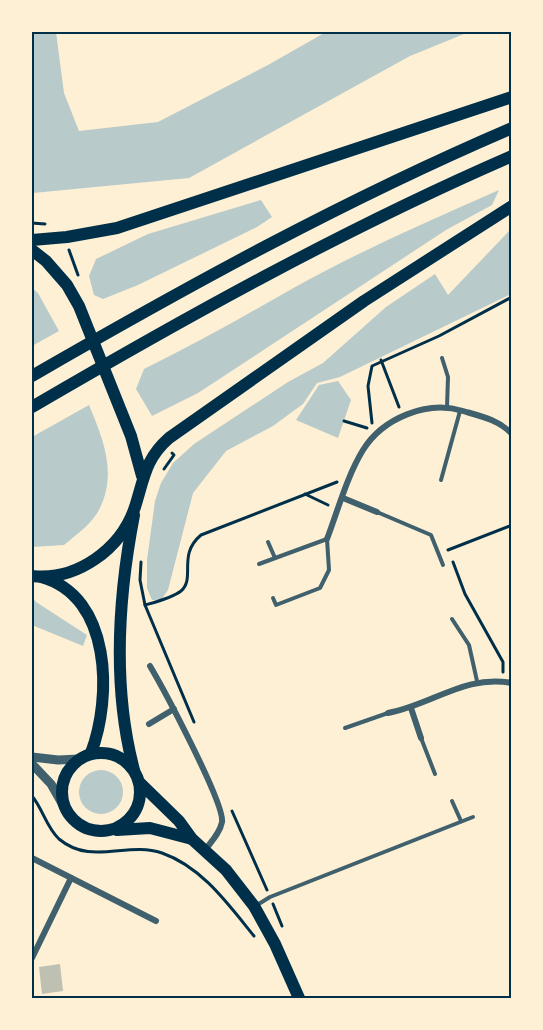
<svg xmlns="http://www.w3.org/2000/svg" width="543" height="1030" font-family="'Archivo Narrow',sans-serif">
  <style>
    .green { fill: #b9caca }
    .building { fill: #bec0b2 }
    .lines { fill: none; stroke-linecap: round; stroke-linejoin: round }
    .path { stroke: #003049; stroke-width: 3 }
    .service { stroke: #3f606c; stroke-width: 4 }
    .minor { stroke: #3f606c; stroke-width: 6 }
    .tertiary { stroke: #3f606c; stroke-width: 9 }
    .primary { stroke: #003049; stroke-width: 12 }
    .trunk { stroke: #003049; stroke-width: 12 }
    .neatline { fill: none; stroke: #003049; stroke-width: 2 }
  </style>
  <rect width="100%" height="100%" fill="#fdf0d5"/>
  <g class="green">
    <polygon points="32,32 56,32 64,93 79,131 158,122 268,65 326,32 469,32 410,56 189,178 33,193"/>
    <path d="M499 190 492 205 446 230 198 393 152 416 136 389 144 369C197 343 246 315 297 286 362 250 431 220 499 190Z"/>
    <polygon points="261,200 272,217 257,227 138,285 103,299 94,295 89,276 96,259 148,234"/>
    <polygon points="511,229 511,294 340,377 317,383 303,404 273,426 226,451 193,493 168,590 161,600 152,600 147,588 147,560 155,501 161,483 173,463 194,444 288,382 323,363 386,307 435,274 448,295"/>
    <polygon points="32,288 38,293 59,331 32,346"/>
    <polygon points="338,381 351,400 338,438 296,420 319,385"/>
    <path d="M89 405C103 439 117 472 100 508 93 523 76 535 64 545L32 547V437Z"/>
    <polygon points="32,596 36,602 87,635 83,646 32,625"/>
    <circle cx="101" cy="792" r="22"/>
  </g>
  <polygon class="building" points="60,964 63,991 42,994 39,967"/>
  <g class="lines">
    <g class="path">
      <polyline points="32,223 45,224"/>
      <polyline points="69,250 78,275"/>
      <polyline points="381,360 399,407"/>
      <polyline points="344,421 367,428"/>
      <polyline points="372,423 368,386 372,366 439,336 512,297"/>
      <polyline points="164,469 174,455 172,453"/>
      <polyline points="305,494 328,505"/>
      <polyline points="448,550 512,525"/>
      <path d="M141 562 140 580 145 605C156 602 172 598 181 591 196 578 177 555 201 535L337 482"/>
      <polyline points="453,562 465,594 503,662 503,672"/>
      <polyline points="145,605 194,722"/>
      <path d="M32 796C43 809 46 827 59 839 91 866 127 841 162 853 202 867 228 904 254 936"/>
      <polyline points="232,811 267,890"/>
      <polyline points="273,904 282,926"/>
    </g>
    <g class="service">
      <polyline points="442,358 448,377 447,407"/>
      <polyline points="441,480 460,411"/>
      <polyline points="377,512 431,535 443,565"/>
      <polyline points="268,542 275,558"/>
      <polyline points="259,564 327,539 329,570 320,588 276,605 273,598"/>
      <polyline points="452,619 469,645 477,681"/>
      <polyline points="345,728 388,713"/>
      <polyline points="421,738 435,774"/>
      <polyline points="452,801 461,821"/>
      <polyline points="257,905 270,897 473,817"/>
    </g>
    <g class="minor">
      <polyline points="343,498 377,512"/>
      <path d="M327 539C338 510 347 476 363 450 383 418 427 400 463 411 480 416 499 420 512 434"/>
      <path d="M150 666C163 688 225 804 222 822 220 833 211 842 205 850"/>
      <polyline points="411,708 421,738"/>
      <path d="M388 713C432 705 465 674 512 683"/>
      <polyline points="149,724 174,709"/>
      <polyline points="32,858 156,921"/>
      <polyline points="32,958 71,878"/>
    </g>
    <g class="tertiary">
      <polyline points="32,757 58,760 79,759"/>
      <polyline points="32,764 51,784 63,805"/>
    </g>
    <g class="primary">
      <path d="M134 515C118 598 112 687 134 770"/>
      <path d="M41 577C112 596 112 698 91 753"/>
      <circle cx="101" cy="792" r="39"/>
      <polyline points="139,782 179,821 192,839 226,870 254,906 275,944 299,998"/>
      <polyline points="117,830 150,828 192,839"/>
    </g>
    <g class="trunk">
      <polyline points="32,240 67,237 117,228 512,97"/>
      <polyline points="32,250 46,261 67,285 79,306 131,436 142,476"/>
      <path d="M32 376C188 286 346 199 512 128"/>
      <path d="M32 407C188 316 346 228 512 156"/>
      <path d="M32 576C77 581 121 549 135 507 144 479 145 459 169 438L364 301 512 206"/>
    </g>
  </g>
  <rect width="543" height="1030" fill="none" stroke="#fdf0d5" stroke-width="66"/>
  <rect x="33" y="33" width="477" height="964" class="neatline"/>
</svg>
